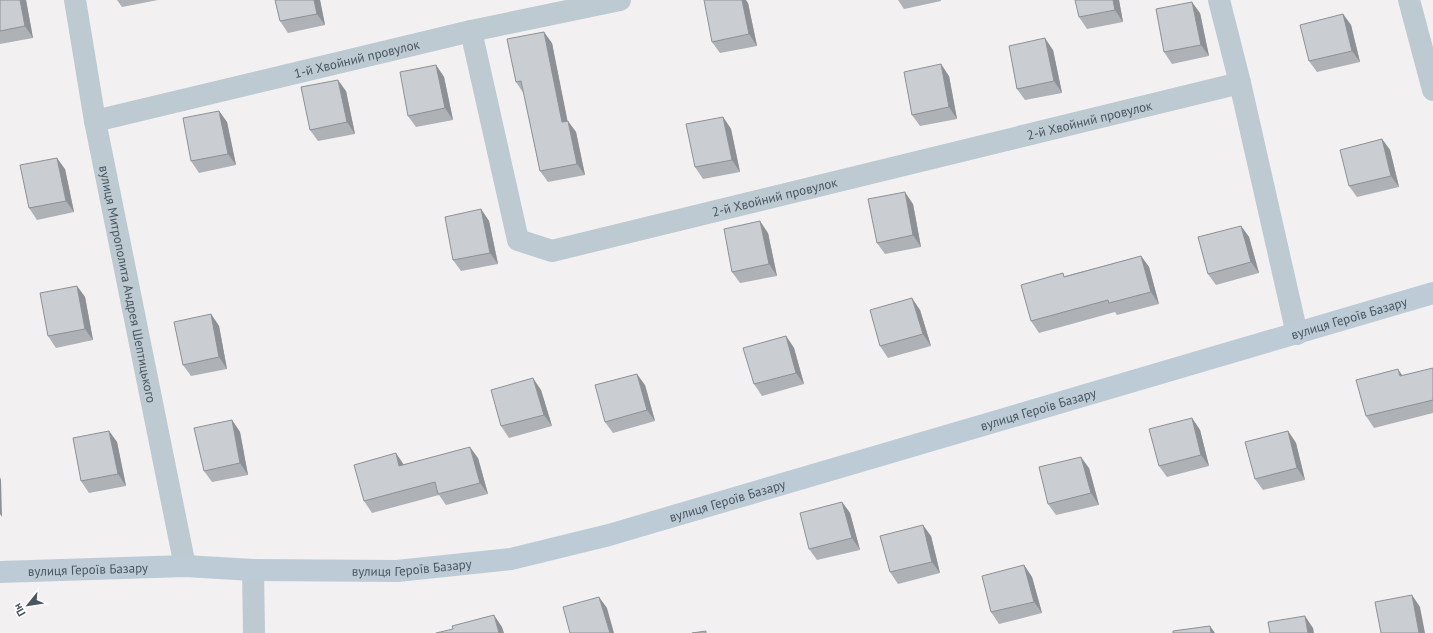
<svg xmlns="http://www.w3.org/2000/svg" width="1433" height="633" font-family="'PT Sans',sans-serif">
  <style>
    .lines { fill: none; stroke-linecap: round; stroke-linejoin: round }
    .minor { stroke: #bdcad1; stroke-width: 22 }
    .tertiary { stroke: #bdcad1; stroke-width: 22 }
    .secondary { stroke: #bdcbd6; stroke-width: 22 }
    .wall { fill: #aeb1b5 }
    .shaded-wall { fill: #8d9094 }
    .building { fill: #caced3; stroke: #8d9094 }
    .labels { text-anchor: middle; stroke-width: 4; stroke-linejoin: round; paint-order: stroke }
    .street-label { font-size: 13px; fill: #475660; stroke: #fff }
  </style>
  <rect width="100%" height="100%" fill="#f3f0f1"/>
  <g class="lines">
    <g class="minor">
      <polyline points="1219,0 1240,83 1297,334"/>
      <polyline points="1409,0 1433,90"/>
      <path id="s1" d="M471 31 518 240 552 251 1240 83"/>
      <path id="s2" d="M95 121 471 31 620 0"/>
      <polyline points="253,570 254,633"/>
    </g>
    <path class="tertiary" id="s3" d="M75 0 95 121 185 566"/>
    <path class="secondary" id="s4" d="M0 572 185 566 253 570 397 571 511 559 609 535 1433 293"/>
  </g>
  <g class="wall">
    <polygon points="0,0 26,0 33,38 0,44"/>
    <polygon points="117,0 158,0 122,7"/>
    <polygon points="275,0 320,0 325,25 288,33 280,21"/>
    <polygon points="898,0 941,0 941,1 904,9"/>
    <polygon points="1119,0 1123,22 1087,29 1079,17"/>
    <polygon points="748,3 757,46 720,53 712,42"/>
    <polygon points="1200,13 1209,56 1172,64 1164,52"/>
    <polygon points="1343,14 1351,25 1360,62 1317,72 1309,61"/>
    <polygon points="552,43 567,121 576,132 585,175 548,182 540,171 524,94 516,82"/>
    <polygon points="1053,50 1062,93 1025,100 1017,89"/>
    <polygon points="436,65 444,77 453,120 416,127 408,116"/>
    <polygon points="949,76 957,119 920,126 912,115"/>
    <polygon points="346,91 355,134 318,141 310,130"/>
    <polygon points="219,111 227,122 236,165 199,173 191,161"/>
    <polygon points="723,117 731,129 740,172 703,179 695,167"/>
    <polygon points="1382,139 1390,150 1399,187 1357,197 1349,186"/>
    <polygon points="65,169 74,212 37,220 29,208"/>
    <polygon points="913,204 921,247 885,254 877,243"/>
    <polygon points="481,209 489,221 498,264 461,271 453,260"/>
    <polygon points="1241,226 1249,237 1259,273 1216,285 1208,274"/>
    <polygon points="768,233 777,276 740,283 732,272"/>
    <polygon points="1141,256 1149,267 1159,304 1117,315 1115,312 1039,333 1031,321 1065,276"/>
    <polygon points="77,286 85,297 93,340 56,348 48,336"/>
    <polygon points="920,310 931,346 888,358 880,346"/>
    <polygon points="211,314 219,326 227,369 191,376 183,365"/>
    <polygon points="786,336 794,348 804,384 762,396 754,384"/>
    <polygon points="1433,368 1433,413 1374,428 1366,416 1403,376"/>
    <polygon points="645,385 655,421 613,433 605,422"/>
    <polygon points="541,390 552,426 509,438 501,426"/>
    <polygon points="1192,418 1200,430 1209,466 1167,477 1159,466"/>
    <polygon points="232,420 240,432 248,475 212,482 204,471"/>
    <polygon points="109,431 117,442 126,486 89,493 81,481"/>
    <polygon points="1288,431 1296,443 1305,480 1263,490 1255,479"/>
    <polygon points="478,458 488,494 446,505 439,495 372,513 364,501 404,464"/>
    <polygon points="1089,468 1099,505 1056,515 1048,504"/>
    <polygon points="842,502 850,513 860,550 817,560 809,549"/>
    <polygon points="931,536 940,573 898,584 890,572"/>
    <polygon points="1024,565 1032,577 1042,613 999,624 991,612"/>
  </g>
  <g class="shaded-wall">
    <polygon points="20,0 26,0 33,38 25,26"/>
    <polygon points="314,0 320,0 325,25 317,14"/>
    <polygon points="742,0 746,0 748,3 757,46 749,34"/>
    <polygon points="1113,0 1119,0 1123,22 1115,10"/>
    <polygon points="1192,2 1200,13 1209,56 1201,45"/>
    <polygon points="1343,14 1351,25 1360,62 1352,51"/>
    <polygon points="544,32 552,43 570,133 562,122"/>
    <polygon points="1045,38 1053,50 1062,93 1054,81"/>
    <polygon points="941,64 949,76 957,119 949,107"/>
    <polygon points="436,65 444,77 453,120 445,108"/>
    <polygon points="338,80 346,91 355,134 347,122"/>
    <polygon points="219,111 227,122 236,165 228,154"/>
    <polygon points="723,117 731,129 740,172 732,160"/>
    <polygon points="568,121 576,132 585,175 577,164"/>
    <polygon points="1382,139 1390,150 1399,187 1391,176"/>
    <polygon points="57,158 65,169 74,212 66,201"/>
    <polygon points="905,192 913,204 921,247 913,235"/>
    <polygon points="481,209 489,221 498,264 490,253"/>
    <polygon points="760,221 768,233 777,276 769,264"/>
    <polygon points="1241,226 1249,237 1259,273 1251,262"/>
    <polygon points="1141,256 1149,267 1159,304 1151,292"/>
    <polygon points="77,286 85,297 93,340 85,329"/>
    <polygon points="912,298 920,310 931,346 923,334"/>
    <polygon points="211,314 219,326 227,369 219,357"/>
    <polygon points="786,336 794,348 804,384 796,373"/>
    <polygon points="1398,369 1406,381 1400,376"/>
    <polygon points="637,374 645,385 655,421 647,410"/>
    <polygon points="533,378 541,390 552,426 544,415"/>
    <polygon points="1192,418 1200,430 1209,466 1201,455"/>
    <polygon points="232,420 240,432 248,475 240,463"/>
    <polygon points="109,431 117,442 126,486 118,474"/>
    <polygon points="1288,431 1296,443 1305,480 1297,468"/>
    <polygon points="470,447 478,458 488,494 480,483"/>
    <polygon points="396,453 404,465 399,466"/>
    <polygon points="1081,457 1089,468 1099,505 1091,493"/>
    <polygon points="0,477 1,480 2,517 0,514"/>
    <polygon points="842,502 850,513 860,550 852,538"/>
    <polygon points="923,525 931,536 940,573 932,562"/>
    <polygon points="1024,565 1032,577 1042,613 1034,602"/>
    <polygon points="1412,595 1420,607 1425,633 1419,633"/>
    <polygon points="599,597 607,608 614,633 610,633"/>
    <polygon points="494,615 502,627 504,633 499,633"/>
    <polygon points="1305,616 1313,628 1314,633 1308,633"/>
    <polygon points="1210,626 1215,633 1211,633"/>
  </g>
  <g class="building">
    <polygon points="0,0 20,0 25,26 0,31"/>
    <polygon points="275,0 314,0 317,14 280,21"/>
    <polygon points="704,0 742,0 749,34 712,42"/>
    <polygon points="1075,0 1113,0 1115,10 1079,17"/>
    <polygon points="1192,2 1201,45 1164,52 1156,9"/>
    <polygon points="1343,14 1352,51 1309,61 1300,25"/>
    <polygon points="544,32 562,122 568,121 577,164 540,171 521,81 516,82 507,39"/>
    <polygon points="1045,38 1054,81 1017,89 1009,46"/>
    <polygon points="941,64 949,107 912,115 904,72"/>
    <polygon points="436,65 445,108 408,116 400,72"/>
    <polygon points="338,80 347,122 310,130 301,87"/>
    <polygon points="219,111 228,154 191,161 183,118"/>
    <polygon points="723,117 732,160 695,167 686,124"/>
    <polygon points="1382,139 1391,176 1349,186 1340,150"/>
    <polygon points="57,158 66,201 29,208 20,165"/>
    <polygon points="905,192 913,235 877,243 868,199"/>
    <polygon points="481,209 490,253 453,260 445,217"/>
    <polygon points="760,221 769,264 732,272 724,229"/>
    <polygon points="1241,226 1251,262 1208,274 1198,237"/>
    <polygon points="1141,256 1151,292 1109,303 1108,300 1031,321 1021,285 1063,273 1064,277"/>
    <polygon points="77,286 85,329 48,336 40,293"/>
    <polygon points="912,298 923,334 880,346 870,310"/>
    <polygon points="211,314 219,357 183,365 174,322"/>
    <polygon points="786,336 796,373 754,384 743,348"/>
    <polygon points="1433,368 1433,400 1366,416 1356,380 1398,369 1400,376"/>
    <polygon points="637,374 647,410 605,422 595,385"/>
    <polygon points="533,378 544,415 501,426 491,390"/>
    <polygon points="1192,418 1201,455 1159,466 1149,429"/>
    <polygon points="232,420 240,463 204,471 194,428"/>
    <polygon points="109,431 118,474 81,481 73,438"/>
    <polygon points="1288,431 1297,468 1255,479 1245,442"/>
    <polygon points="470,447 480,483 438,494 435,482 364,501 354,465 396,453 399,466"/>
    <polygon points="1081,457 1091,493 1048,504 1039,467"/>
    <polygon points="842,502 852,538 809,549 800,513"/>
    <polygon points="923,525 932,562 890,572 880,536"/>
    <polygon points="1024,565 1034,602 991,612 982,576"/>
    <polygon points="1412,595 1419,633 1381,633 1375,602"/>
    <polygon points="599,597 610,633 570,633 563,607"/>
    <polygon points="494,615 499,633 436,633 453,629 452,626"/>
    <polygon points="1305,616 1308,633 1270,633 1268,622"/>
    <polygon points="1210,626 1211,633 1173,633 1173,631"/>
    <polygon points="706,631 706,633 692,633"/>
  </g>
  <g class="labels">
    <g class="street-label">
      <text dy="5" stroke="none"><textPath href="#s2" startOffset="269">1-й Хвойний провулок</textPath></text>
      <text dy="5" stroke="none"><textPath href="#s1" startOffset="803">2-й Хвойний провулок</textPath></text>
      <text dy="5" stroke="none"><textPath href="#s1" startOffset="479">2-й Хвойний провулок</textPath></text>
      <text dy="5" stroke="none"><textPath href="#s3" startOffset="289">вулиця Митрополита Андрея Шептицького</textPath></text>
      <text dy="5" stroke="none"><textPath href="#s4" startOffset="1384">вулиця Героїв Базару</textPath></text>
      <text dy="5" stroke="none"><textPath href="#s4" startOffset="1060">вулиця Героїв Базару</textPath></text>
      <text dy="5" stroke="none"><textPath href="#s4" startOffset="736">вулиця Героїв Базару</textPath></text>
      <text dy="5" stroke="none"><textPath href="#s4" startOffset="412">вулиця Героїв Базару</textPath></text>
      <text dy="5" stroke="none"><textPath href="#s4" startOffset="88">вулиця Героїв Базару</textPath></text>
    </g>
  </g>
  <g transform="translate(28 605) rotate(240)" stroke="#ffffff" stroke-width="3" paint-order="stroke">
  <path d="M0-3L7 15L0 10L-7 15Z" fill="#475660"/>
  <text y="-6" font-size="11" font-weight="bold" text-anchor="middle" fill="#475660">Пн</text>
  </g>
</svg>
